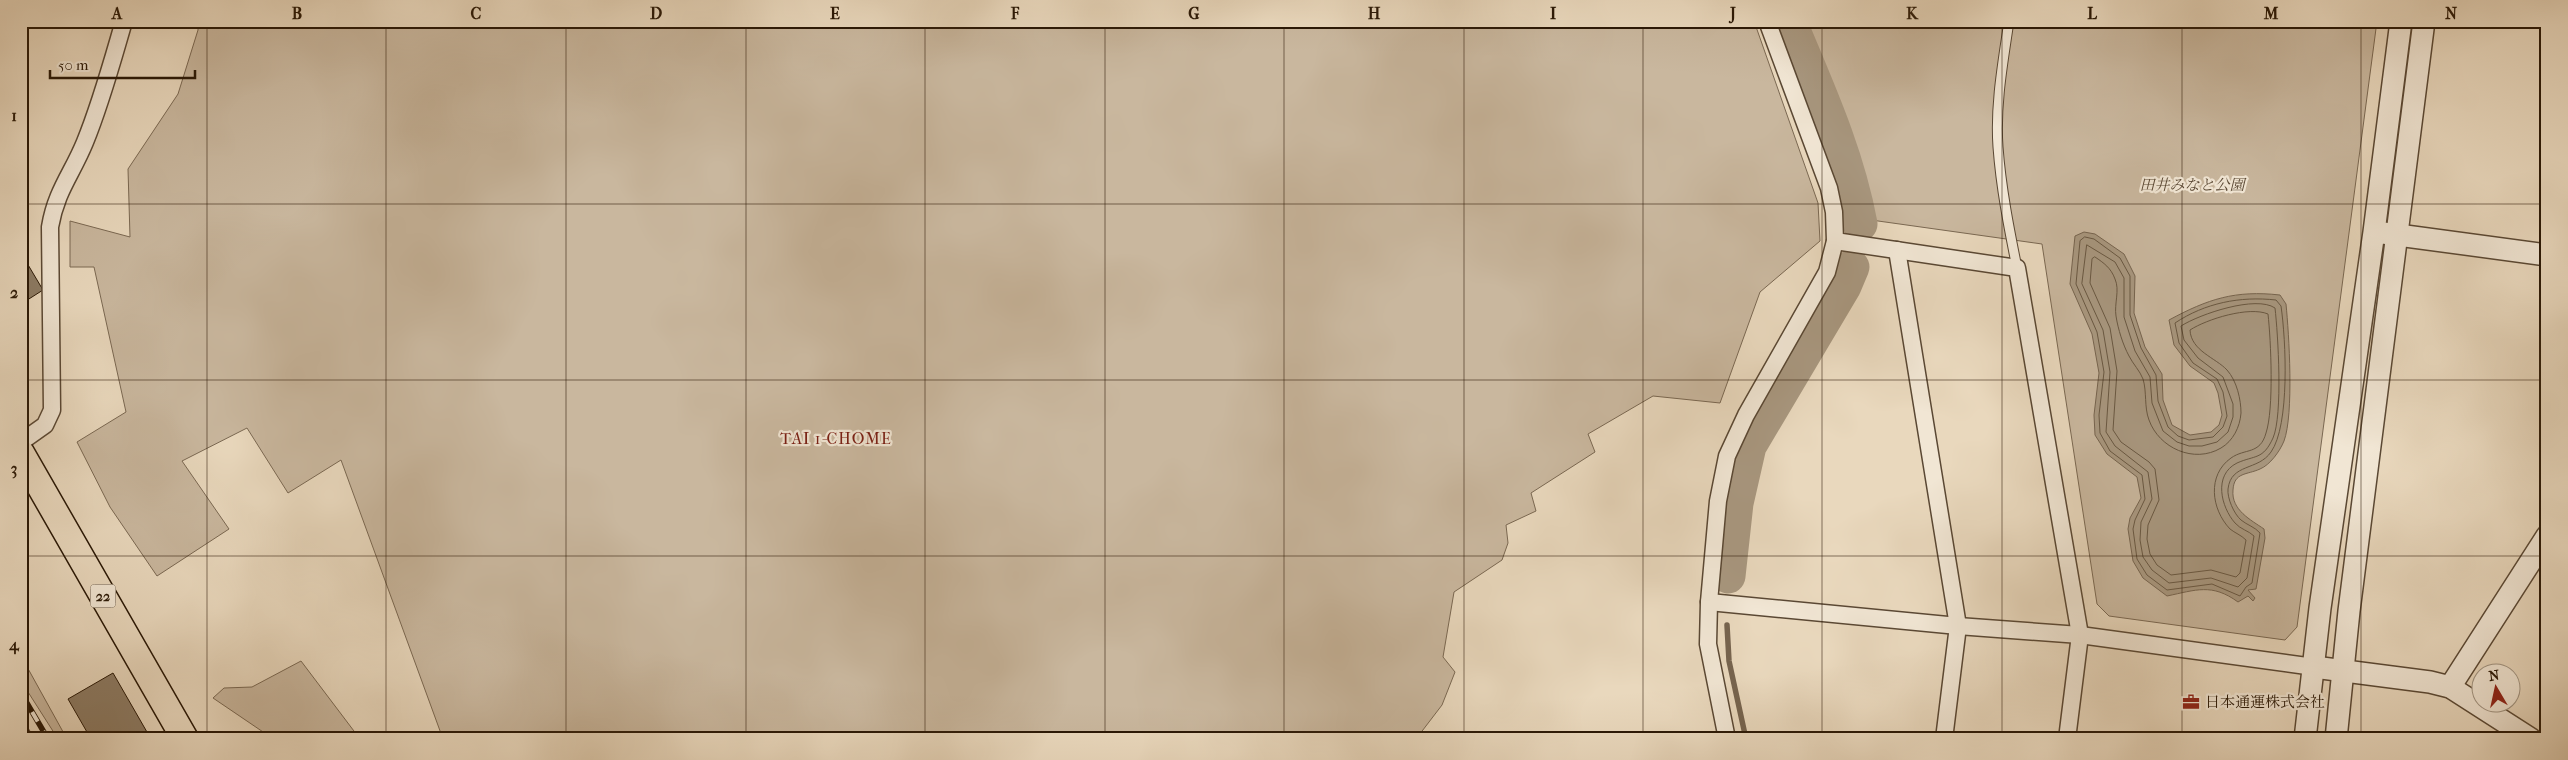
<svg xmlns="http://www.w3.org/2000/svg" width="2568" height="760" font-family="'IM FELL French Canon','Noto Serif JP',serif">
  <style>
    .green { fill: #c9b79e; stroke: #7a6852 }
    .water { fill: #a8977f; stroke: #76644f }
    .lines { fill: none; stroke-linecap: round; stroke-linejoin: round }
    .shore { stroke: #695842; stroke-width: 1 }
    .stream { stroke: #76644f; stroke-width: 5.5 }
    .river { stroke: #a8977f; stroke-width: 35 }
    .building { fill: #8d7c65; stroke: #2a1806 }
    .service-casing { stroke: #5a4834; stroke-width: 11 }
    .minor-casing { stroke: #5a4834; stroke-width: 19 }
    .tertiary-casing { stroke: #5a4834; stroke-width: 24 }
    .primary-casing { stroke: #2a1806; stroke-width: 29 }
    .service { stroke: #f1e6d4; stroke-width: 9 }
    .minor { stroke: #f1e6d4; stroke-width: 16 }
    .tertiary { stroke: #f1e6d4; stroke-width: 21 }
    .primary { stroke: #e9d8bd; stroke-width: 26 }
    .rail-casing { stroke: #2a1806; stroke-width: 5.5 }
    .rail { stroke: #f1e6d4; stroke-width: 4; stroke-dasharray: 11; stroke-linecap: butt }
    .grid { fill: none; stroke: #2a1806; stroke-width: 1; stroke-opacity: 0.55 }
    .labels { text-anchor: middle; stroke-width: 4.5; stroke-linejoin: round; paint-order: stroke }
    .shield { fill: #f1e6d4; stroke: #665644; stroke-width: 1 }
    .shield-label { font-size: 14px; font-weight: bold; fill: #2a1806 }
    .park-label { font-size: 15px; font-style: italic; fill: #5a4834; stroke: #f1e6d4 }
    .poi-label { font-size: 15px; fill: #2a1806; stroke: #f1e6d4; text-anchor: start }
    .neighbourhood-label { font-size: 16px; letter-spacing: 1px; fill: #7a1f14; stroke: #f1e6d4 }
    .neatline { fill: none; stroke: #2a1806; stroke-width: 2 }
    .grid-label { font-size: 16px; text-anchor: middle; font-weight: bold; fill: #2a1806 }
  </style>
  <rect width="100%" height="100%" fill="#e9d8bd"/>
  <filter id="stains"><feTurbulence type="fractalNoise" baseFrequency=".004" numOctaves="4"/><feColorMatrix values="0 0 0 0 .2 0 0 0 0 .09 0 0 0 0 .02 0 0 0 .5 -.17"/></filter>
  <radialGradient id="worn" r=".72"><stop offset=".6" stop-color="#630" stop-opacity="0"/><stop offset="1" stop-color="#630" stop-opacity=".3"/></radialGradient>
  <g class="green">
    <polygon points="198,21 1754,21 1818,203 1820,241 1760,292 1720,403 1653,396 1588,434 1595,452 1531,493 1536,511 1506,525 1508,543 1502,560 1454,592 1443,657 1455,672 1442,705 1416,739 443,739 341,460 288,493 247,428 182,461 229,529 157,576 110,507 77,442 126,412 94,267 70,267 70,221 130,237 128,169 178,94 198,30"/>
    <polygon points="1797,21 2377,21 2297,627 2285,640 2109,616 2097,604 2042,244 1871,220 1857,177"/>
    <polygon points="21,656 67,739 58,739 21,681"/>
    <polygon points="301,661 360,739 267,739 269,736 213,698 224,688 252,687"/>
  </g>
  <path class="water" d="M2084 232 2095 234 2124 254 2135 276 2134 313 2145 347 2162 374 2163 400 2172 425 2190 435 2211 432 2219 425 2222 415 2218 393 2214 383 2190 366 2174 345 2169 320C2208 299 2235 290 2280 295L2286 304C2289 334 2294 414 2284 441 2280 451 2270 465 2260 469 2247 475 2234 472 2233 490 2231 510 2251 520 2264 529L2265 538 2256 589 2248 590 2255 598 2253 601 2248 596 2238 602C2212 583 2196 590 2167 596L2143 578 2133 561 2128 529 2130 518 2141 498 2137 477 2107 454 2095 435 2094 415 2099 373 2092 334 2070 284 2075 236Z"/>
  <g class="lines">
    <g class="shore">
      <path d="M2085 237 2094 239 2120 258 2130 276V315L2141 348 2156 375 2158 401 2168 427 2178 436 2189 440 2213 437 2223 427 2227 416 2223 392 2217 379 2193 363 2179 343 2175 323C2205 303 2240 296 2276 300L2281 306C2286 340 2290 425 2271 452 2258 471 2231 463 2228 489 2227 498 2234 514 2241 520 2247 525 2255 527 2260 533L2252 583 2246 587 2240 596 2212 584 2167 590 2147 575 2137 559 2133 529 2135 520 2145 499 2142 475 2110 451 2100 433 2099 415 2104 372 2097 332 2076 284 2080 241Z"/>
      <path d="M2087 245 2115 262 2124 278V317L2135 351 2150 377 2152 403 2163 431 2177 442 2189 446H2202L2217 442 2228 432 2233 417V404L2223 377 2198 358 2184 340 2181 326C2200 314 2256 295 2275 308 2278 334 2283 415 2273 438 2263 460 2255 455 2237 463 2213 475 2221 507 2235 523 2240 529 2249 531 2254 536L2247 578 2238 587 2211 578 2169 583 2152 570 2143 557 2140 540 2141 522 2152 499 2148 472 2115 446 2106 432 2110 372 2103 330 2082 284Z"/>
      <path d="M2095 257C2104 263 2111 268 2115 279 2120 290 2114 304 2116 316 2118 329 2123 345 2129 356 2133 364 2140 371 2143 379 2147 392 2144 407 2149 420 2159 448 2194 464 2221 448 2233 441 2240 427 2241 413 2241 400 2237 381 2227 370 2216 358 2191 351 2190 330 2207 319 2249 306 2268 314 2271 341 2274 409 2266 433 2260 455 2245 448 2231 458 2207 475 2211 509 2230 529 2235 533 2241 535 2246 540L2240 573 2236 577 2211 570 2171 575 2157 565 2150 554 2147 539 2148 525 2159 500 2155 469 2149 462 2121 442 2113 430 2117 371 2110 328 2090 283 2092 259Z"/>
    </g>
    <polyline class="stream" points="1727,625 1729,661 1746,739"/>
    <g class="river">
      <path d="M1789 21C1817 88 1847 153 1860 224"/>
      <polyline points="1728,576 1736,503 1749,446 1844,286 1852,267"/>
    </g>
  </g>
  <g class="building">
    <polygon points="21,253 43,290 21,304"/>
    <polygon points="113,673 151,739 91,739 68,699"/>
  </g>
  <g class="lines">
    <g class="service-casing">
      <path id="service" d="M2009 21C2003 62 1995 105 1998 147 2001 188 2009 228 2017 268"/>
    </g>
    <g class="minor-casing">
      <g id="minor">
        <polyline points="1835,241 2017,268 2080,635 2067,739"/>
        <polyline points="1897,250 1958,626 1944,739"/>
        <path d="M21 442 45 425 52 410 50 227C56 191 72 174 85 142 101 103 112 62 124 21"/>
        <polyline points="1709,602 1958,626 2080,635 2314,667"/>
        <polyline points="21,734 24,739"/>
        <polyline points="1727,739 1708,644 1709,602 1718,501 1727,456 1746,415 1827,272 1835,241 1834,212 1829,188 1767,21"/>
      </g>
    </g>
    <g class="tertiary-casing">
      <g id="tertiary">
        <polyline points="2383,233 2547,255"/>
        <polyline points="2314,667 2430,682 2450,687 2531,739"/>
        <polyline points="2450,687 2547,536"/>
        <polyline points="2305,739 2320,608 2374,232 2401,21"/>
        <polyline points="2336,739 2349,611 2424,21"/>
      </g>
    </g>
    <g class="primary-casing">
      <polyline id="primary" points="21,453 185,739"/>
    </g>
    <use href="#service" class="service"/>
    <use href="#minor" class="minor"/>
    <use href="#tertiary" class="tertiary"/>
    <use href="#primary" class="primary"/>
    <g class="rail-casing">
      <polyline id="rail" points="21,693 48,739"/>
    </g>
    <use href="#rail" class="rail"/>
  </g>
  <path class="grid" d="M207 21V739M386 21V739M566 21V739M746 21V739M925 21V739M1105 21V739M1284 21V739M1464 21V739M1643 21V739M1822 21V739M2002 21V739M2182 21V739M2361 21V739M21 204H2547M21 380H2547M21 556H2547"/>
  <defs>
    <g id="office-bare" transform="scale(1.35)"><path d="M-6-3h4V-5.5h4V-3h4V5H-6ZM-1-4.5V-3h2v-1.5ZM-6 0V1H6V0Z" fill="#8f2418" stroke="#f1e6d4" stroke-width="2.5" paint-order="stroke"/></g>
  </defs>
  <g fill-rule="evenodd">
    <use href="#office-bare" x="2191" y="702"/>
  </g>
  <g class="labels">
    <rect class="shield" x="90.5" y="584.5" width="25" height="23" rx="4"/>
    <g class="shield-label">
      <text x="103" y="601">22</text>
    </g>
    <g class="park-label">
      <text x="2192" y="190">田井みなと公園</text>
    </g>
    <g class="poi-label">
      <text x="2205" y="707">日本通運株式会社</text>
    </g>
    <g class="neighbourhood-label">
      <text x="836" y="444">TAI 1-CHOME</text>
    </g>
  </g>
  <rect width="2568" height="760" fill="none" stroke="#e9d8bd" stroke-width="55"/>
  <g transform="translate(2496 688) rotate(351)"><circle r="24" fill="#f1e6d4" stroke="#a19482"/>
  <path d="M0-4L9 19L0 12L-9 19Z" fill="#8f2418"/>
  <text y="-8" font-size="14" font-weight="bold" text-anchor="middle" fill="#2a1806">N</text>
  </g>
  <path d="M50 70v8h145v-8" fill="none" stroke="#2a1806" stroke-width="2.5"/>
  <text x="58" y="70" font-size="15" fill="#2a1806" stroke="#f1e6d4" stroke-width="4" paint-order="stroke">50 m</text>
  <rect x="28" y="28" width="2512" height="704" class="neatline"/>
  <g class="grid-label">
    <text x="117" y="19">A</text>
    <text x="297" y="19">B</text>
    <text x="476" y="19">C</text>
    <text x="656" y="19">D</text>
    <text x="835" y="19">E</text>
    <text x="1015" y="19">F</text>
    <text x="1194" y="19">G</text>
    <text x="1374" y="19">H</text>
    <text x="1553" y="19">I</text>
    <text x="1733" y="19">J</text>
    <text x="1912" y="19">K</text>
    <text x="2092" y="19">L</text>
    <text x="2271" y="19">M</text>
    <text x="2451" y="19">N</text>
    <text x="14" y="121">1</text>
    <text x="14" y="298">2</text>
    <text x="14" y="474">3</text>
    <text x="14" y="650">4</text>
  </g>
  <rect width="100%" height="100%" filter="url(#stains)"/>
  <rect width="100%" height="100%" fill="url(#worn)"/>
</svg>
